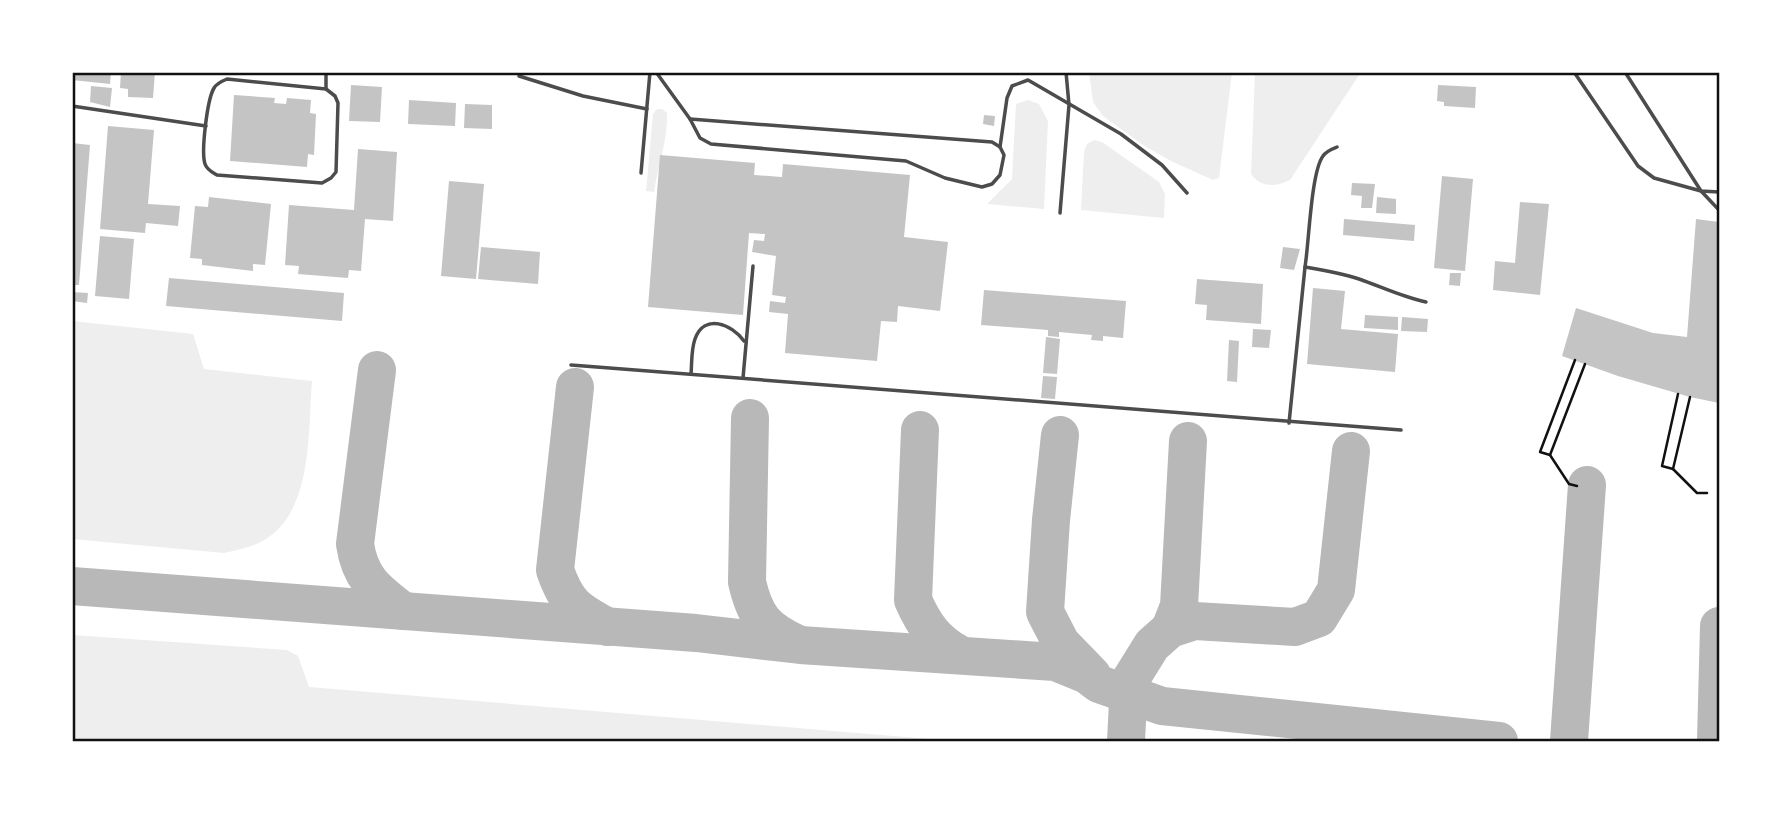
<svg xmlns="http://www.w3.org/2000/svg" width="1791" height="813" viewBox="0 0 1791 813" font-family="'Libre Baskerville',serif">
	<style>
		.green { fill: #eee }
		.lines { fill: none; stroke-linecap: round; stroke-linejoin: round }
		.taxiway { stroke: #b8b8b8; stroke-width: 38 }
		.building { fill: #c4c4c4 }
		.path { stroke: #111; stroke-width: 2.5 }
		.service { stroke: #4c4c4c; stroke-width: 3.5 }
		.neatline { fill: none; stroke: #111; stroke-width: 2.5 }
	</style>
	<rect width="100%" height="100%" fill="#fff"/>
	<!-- green -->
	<g class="green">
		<polygon points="1089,72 1232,72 1219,178 1213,180 1171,161 1143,145 1103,116 1093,102"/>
		<path d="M1255,72H1361L1290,180C1276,187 1261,188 1251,174Z"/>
		<polygon points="1028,100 1039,104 1048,121 1044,209 987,204 1012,179 1016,104"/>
		<path d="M657,109H662L667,113C668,140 658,165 654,192L646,191L653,114Z"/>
		<polygon points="1094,140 1102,142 1159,182 1165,194 1164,218 1081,210 1084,152 1087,144"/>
		<path d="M72,321L193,334L204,369L312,381C308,430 313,510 266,539C253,547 238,550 224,553L72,539Z"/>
		<polygon points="72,635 287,650 298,656 309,687 953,741 72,741"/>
	</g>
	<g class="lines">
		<!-- taxiway -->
		<g class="taxiway">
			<path d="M377,370L355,544C360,579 376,590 403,611"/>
			<path d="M575,387L555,570C567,605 577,610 608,627"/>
			<path d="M750,418L747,582C755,617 765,629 798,644"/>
			<path d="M920,430L913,600C924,625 935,641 959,654"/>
			<polyline points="1060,435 1051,520 1045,612 1061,643 1092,675"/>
			<polyline points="72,586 696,633 800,645 1055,662 1087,675 1099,684 1162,706 1499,741"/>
			<polyline points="1170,629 1179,606 1188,441"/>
			<polyline points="1126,741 1129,682 1152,645 1170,629 1195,621 1295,627 1319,618 1336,590 1351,451"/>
			<polyline points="1569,741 1587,485"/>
			<polyline points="1716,741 1719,626"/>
		</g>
	</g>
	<!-- building -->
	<g class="building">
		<polygon points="72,72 111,72 110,84 72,80"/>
		<polygon points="121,72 155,72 153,98 128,97 128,89 120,88"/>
		<polygon points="351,85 382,87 380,122 349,121"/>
		<polygon points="1438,85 1476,87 1475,108 1444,106 1444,102 1437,101"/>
		<polygon points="91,86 112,88 110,107 90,102"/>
		<polygon points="234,95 275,98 274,103 286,104 287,98 311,100 310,113 316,114 314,155 308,154 307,167 230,161"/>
		<polygon points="409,100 456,103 455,126 408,124"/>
		<polygon points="465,104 492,105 492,129 464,128"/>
		<polygon points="984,115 995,116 994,126 983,124"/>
		<polygon points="108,126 154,130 148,204 180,206 178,226 146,223 145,233 100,229"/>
		<polygon points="72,143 90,145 79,285 72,285"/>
		<polygon points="358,149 397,152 393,221 365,219 361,271 349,270 348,278 298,274 299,266 285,265 289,205 354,210"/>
		<polygon points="660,155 755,163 754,175 782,177 783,164 910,175 904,237 948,242 940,311 898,306 897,322 881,321 877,361 785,353 788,314 769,312 770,301 785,303 786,297 772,295 776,256 752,252 754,240 764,241 765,234 749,233 743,315 648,307"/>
		<polygon points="1442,176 1473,179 1465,271 1434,268"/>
		<polygon points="449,181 484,184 476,279 441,276"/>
		<polygon points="1352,183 1375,184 1372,208 1361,208 1362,196 1351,195"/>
		<polygon points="209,197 271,204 265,265 253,264 253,271 202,265 202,259 190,258 195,206 208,207"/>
		<polygon points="1377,197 1396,199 1396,214 1376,213"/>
		<polygon points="1520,202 1549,204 1540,295 1493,290 1495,261 1515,263"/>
		<polygon points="1344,219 1415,225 1414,241 1343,235"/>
		<polygon points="1696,219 1719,222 1719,403 1690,397 1618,376 1562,356 1576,308 1653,333 1687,337"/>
		<polygon points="100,236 134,239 129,299 95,296"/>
		<polygon points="481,247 540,252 538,284 478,279"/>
		<polygon points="1283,247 1300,249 1294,270 1280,268"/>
		<polygon points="1450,273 1461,273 1460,286 1449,285"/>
		<polygon points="169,278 344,293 342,321 166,306"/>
		<polygon points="1197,279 1263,284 1261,324 1206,320 1207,305 1195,304"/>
		<polygon points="1313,288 1345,291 1341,329 1398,334 1395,372 1307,364"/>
		<polygon points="984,290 1126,301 1123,338 1103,336 1103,341 1091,340 1092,335 1059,332 1059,337 1048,336 1048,330 981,325"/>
		<polygon points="72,292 88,293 87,303 72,301"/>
		<polygon points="1365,315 1398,317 1398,330 1364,328"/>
		<polygon points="1402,317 1428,319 1427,332 1401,331"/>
		<polygon points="1253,329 1271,330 1269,348 1252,347"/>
		<polygon points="1046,337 1060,339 1057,374 1043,373"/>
		<polygon points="1229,340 1239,341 1237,382 1227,381"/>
		<polygon points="1043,376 1057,377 1055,399 1041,398"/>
	</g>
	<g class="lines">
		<!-- path -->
		<g class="path">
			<polyline points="1575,360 1540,452 1550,455 1585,364"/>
			<polyline points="1678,394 1662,466 1673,469 1690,397"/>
			<polyline points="1550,455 1569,484 1577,486"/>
			<polyline points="1673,469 1697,493 1707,493"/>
		</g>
		<!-- service -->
		<g class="service">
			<polyline points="656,72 690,119 700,138 711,144 906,161 945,178 982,187 992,184 1000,175 1004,155 1000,147 1007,98 1012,86 1028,80 1121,134 1162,165 1187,193"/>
			<polyline points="1574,72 1638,166 1654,178 1701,191 1719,210"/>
			<polyline points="1625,72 1701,191 1719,192"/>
			<polyline points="519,76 583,96 647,109"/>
			<path d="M227,79L326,89L335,96L338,103L336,172L331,178L322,183L217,175C212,172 207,170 205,164C201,152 207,100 214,88C217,83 222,81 227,79Z"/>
			<polyline points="326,89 326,72"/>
			<polyline points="72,106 206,126"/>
			<polyline points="690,119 992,142 1000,147"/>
			<polyline points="641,173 650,72"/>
			<polyline points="1060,213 1069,105 1066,72"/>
			<path d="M1305,267C1323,270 1341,273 1359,279C1382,287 1402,297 1426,302"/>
			<polyline points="571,365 1401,430"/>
			<path d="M691,374C692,363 691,350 695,339C704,313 732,324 744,341"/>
			<polyline points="743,378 753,266"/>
			<path d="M1289,423L1305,267C1309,243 1311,172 1323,156C1326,151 1332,149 1337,147"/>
		</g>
	</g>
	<!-- border -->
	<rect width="1791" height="813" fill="none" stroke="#ffffff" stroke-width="147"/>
	<rect x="74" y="74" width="1644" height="666" class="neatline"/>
</svg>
